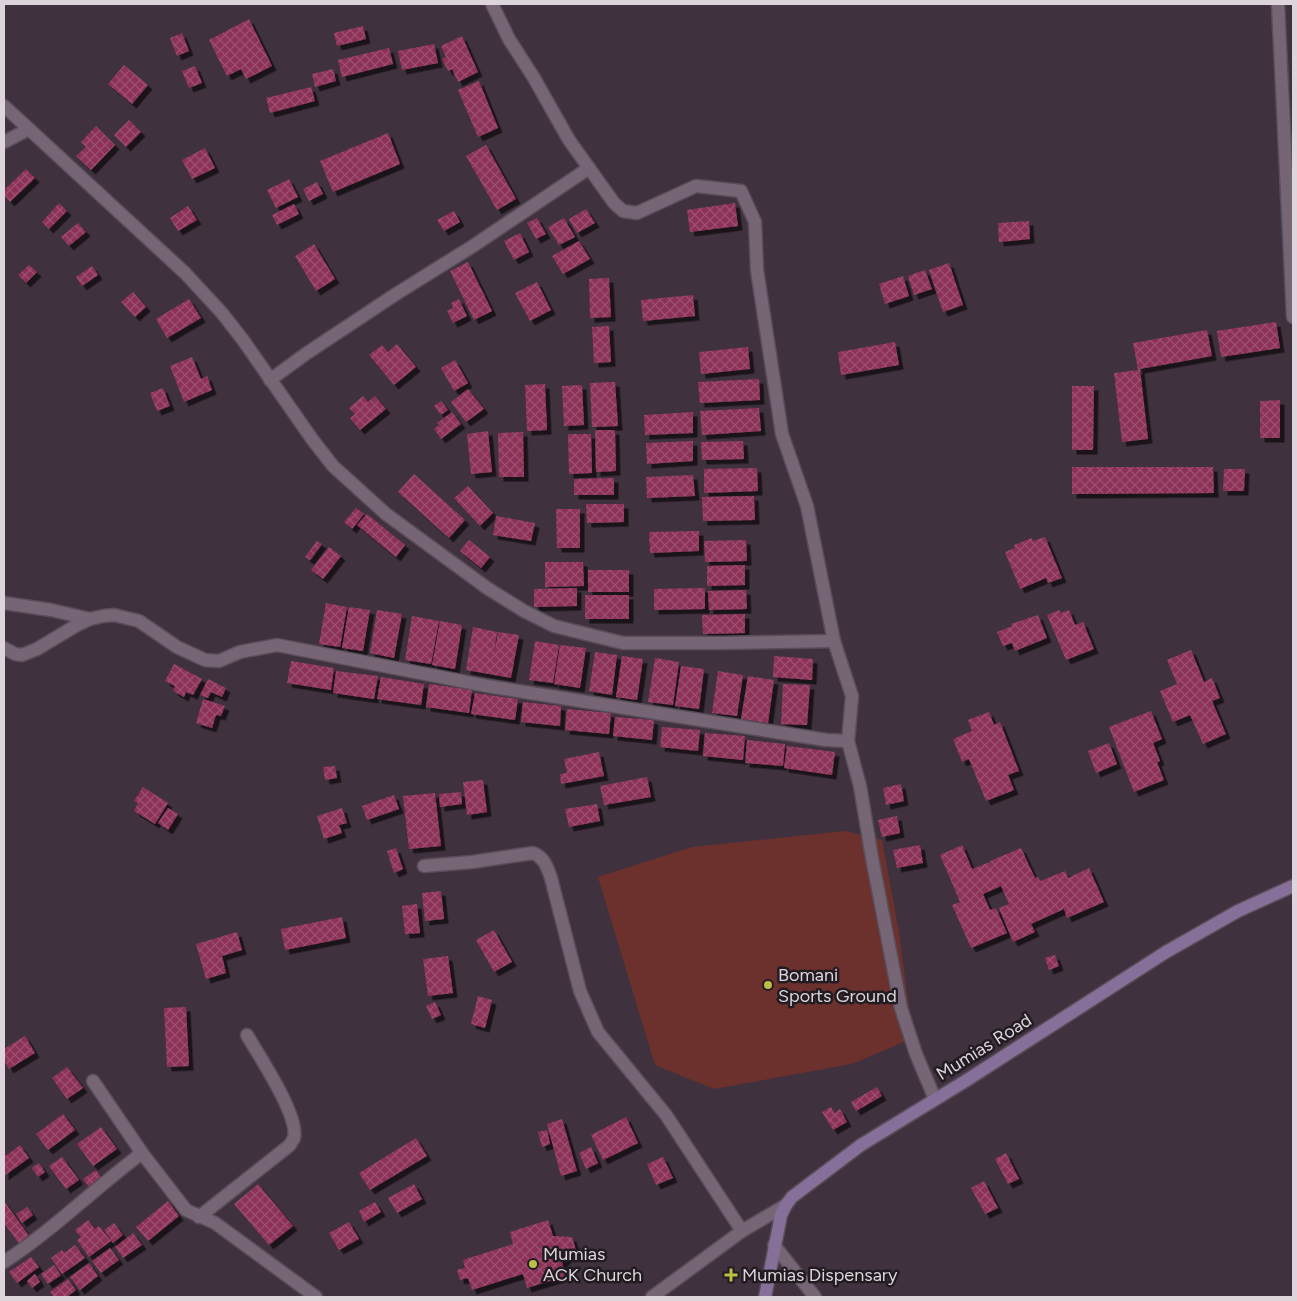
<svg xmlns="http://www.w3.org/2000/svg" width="1297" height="1301" viewBox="0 0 1297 1301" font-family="Figtree,sans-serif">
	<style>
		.park { fill: #6c312d }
		.building { fill: url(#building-cross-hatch); filter: url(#shadow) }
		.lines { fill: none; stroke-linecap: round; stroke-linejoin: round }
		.street-casing { stroke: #594d59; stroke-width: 15 }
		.secondary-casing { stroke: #594d59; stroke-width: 15 }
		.street { stroke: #756575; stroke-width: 12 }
		.secondary { stroke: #867099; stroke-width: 12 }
		.poi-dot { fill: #bbc044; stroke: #221c22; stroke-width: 2 }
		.labels { text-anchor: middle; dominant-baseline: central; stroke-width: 5; stroke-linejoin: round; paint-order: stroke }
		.poi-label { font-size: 18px; fill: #ddd4dc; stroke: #221c22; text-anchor: start }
		.street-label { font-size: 18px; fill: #ddd4dc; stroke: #221c22 }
	</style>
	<defs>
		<pattern id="building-cross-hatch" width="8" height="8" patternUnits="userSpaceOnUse" patternTransform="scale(1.25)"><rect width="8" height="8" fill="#8c3259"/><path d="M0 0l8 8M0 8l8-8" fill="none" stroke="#9c4f70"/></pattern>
		<filter id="shadow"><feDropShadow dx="4.5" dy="4.5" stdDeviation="0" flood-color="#0009"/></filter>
	</defs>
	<rect width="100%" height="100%" fill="#40313f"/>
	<!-- park -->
	<polygon class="park" points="845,831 882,840 899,932 913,1038 852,1064 714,1089 655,1065 598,877 692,847"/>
	<!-- building -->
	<g class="building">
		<polygon points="249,19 272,66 246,79 241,69 227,76 209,40"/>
		<polygon points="363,26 366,39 337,46 334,33"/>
		<polygon points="182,33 189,51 177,56 170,38"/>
		<polygon points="462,36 478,72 458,82 452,69 448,71 442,59 446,57 441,46"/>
		<polygon points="434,44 438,63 402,70 398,51"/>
		<polygon points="389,48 393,64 342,77 338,60"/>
		<polygon points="124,65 148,85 132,104 108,84"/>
		<polygon points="195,66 202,83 189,88 182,71"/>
		<polygon points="333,69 336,81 315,87 312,74"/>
		<polygon points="479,81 498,128 478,137 458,90"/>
		<polygon points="311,87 315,101 270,113 266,98"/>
		<polygon points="129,120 141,132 126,147 114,135"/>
		<polygon points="96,126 115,145 91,170 76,156 86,147 81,142"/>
		<polygon points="388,133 400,164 333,192 320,161"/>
		<polygon points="486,145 516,199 497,210 466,156"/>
		<polygon points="205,148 215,168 192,179 182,160"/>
		<polygon points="26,169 35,178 10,202 4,195 4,190"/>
		<polygon points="289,179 298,197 276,208 267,190"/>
		<polygon points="317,182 323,194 309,201 303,189"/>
		<polygon points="59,203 67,211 49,229 42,222"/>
		<polygon points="735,203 738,226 690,232 687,210"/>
		<polygon points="294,204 299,214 277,225 272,215"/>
		<polygon points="188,206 197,220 178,231 170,218"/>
		<polygon points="586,209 595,223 577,233 569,219"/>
		<polygon points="454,211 460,222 444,231 437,220"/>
		<polygon points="537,218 546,234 536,239 527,223"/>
		<polygon points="564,218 575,237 559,245 548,227"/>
		<polygon points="1029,221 1030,239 999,242 998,223"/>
		<polygon points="78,223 86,232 69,246 61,237"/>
		<polygon points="520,233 529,252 514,260 504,241"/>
		<polygon points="579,241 590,259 563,274 552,256"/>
		<polygon points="314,244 335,279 316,291 295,256"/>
		<polygon points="468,262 492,311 474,320 450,271"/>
		<polygon points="949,263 963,305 943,312 929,270"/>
		<polygon points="29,265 37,272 26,283 18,275"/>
		<polygon points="92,266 98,275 82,286 76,277"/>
		<polygon points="925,270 932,289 914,295 908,276"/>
		<polygon points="903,276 909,296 885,304 879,284"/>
		<polygon points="609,278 611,317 590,318 589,279"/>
		<polygon points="537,282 551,310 530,321 515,293"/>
		<polygon points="133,292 146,307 135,317 121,302"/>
		<polygon points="693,295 695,316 643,321 641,300"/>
		<polygon points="189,299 201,318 167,338 156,319"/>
		<polygon points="459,299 467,316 453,323 447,311 453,308 451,303"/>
		<polygon points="1276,322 1280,348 1221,357 1217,331"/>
		<polygon points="609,326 611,362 594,363 592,327"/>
		<polygon points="1207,330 1212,356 1140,369 1148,439 1122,442 1114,373 1138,370 1133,343"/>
		<polygon points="895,342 899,365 841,375 838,352"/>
		<polygon points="397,344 416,367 394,385 369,355 382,345 388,352"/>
		<polygon points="748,347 750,369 701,374 699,352"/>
		<polygon points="192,357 201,379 207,376 212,390 184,402 170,366"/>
		<polygon points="455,360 468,383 454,391 441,368"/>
		<polygon points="759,379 760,400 700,403 698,382"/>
		<polygon points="615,382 618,426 592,427 590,383"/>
		<polygon points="545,384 547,430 527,431 525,385"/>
		<polygon points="582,385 584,425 564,426 562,386"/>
		<polygon points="1072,386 1094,386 1093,450 1072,450"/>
		<polygon points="163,388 170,406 157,411 150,393"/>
		<polygon points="468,389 484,409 466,422 451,402"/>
		<polygon points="363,396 368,402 375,396 386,409 360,430 350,418 355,414 349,408"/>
		<polygon points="1280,400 1280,438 1260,438 1260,401"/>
		<polygon points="441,401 448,410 441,415 434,406"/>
		<polygon points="759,408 761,431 702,435 700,411"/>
		<polygon points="452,412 461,424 441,439 434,429 439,425 437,423"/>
		<polygon points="693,412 693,433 645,435 644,415"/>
		<polygon points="595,430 615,430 616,471 596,472"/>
		<polygon points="488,431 492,472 471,474 467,434"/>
		<polygon points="523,432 524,477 499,477 498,433"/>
		<polygon points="568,434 591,434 592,473 569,474"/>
		<polygon points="693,441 693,461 647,464 646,443"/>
		<polygon points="743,441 744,459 702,460 701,442"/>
		<polygon points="1072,467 1213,467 1214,493 1072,494"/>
		<polygon points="757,468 758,491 704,493 704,469"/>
		<polygon points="1224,469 1245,469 1244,491 1223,491"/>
		<polygon points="414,474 465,520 449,538 398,492"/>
		<polygon points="693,475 695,496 647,498 646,477"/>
		<polygon points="614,478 614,495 574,495 574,479"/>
		<polygon points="468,486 493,513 480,526 454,498"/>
		<polygon points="754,496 755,520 703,521 702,497"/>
		<polygon points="586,504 624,504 624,522 587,523"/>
		<polygon points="356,508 364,514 352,529 344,522"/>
		<polygon points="556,509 580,509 580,548 557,548"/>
		<polygon points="367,514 405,545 396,557 357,525"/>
		<polygon points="496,516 535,523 531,541 493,535"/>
		<polygon points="699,531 699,551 650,553 649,532"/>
		<polygon points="1045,537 1062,578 1048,583 1046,578 1020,589 1005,552 1015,548 1014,545 1032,538 1033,541"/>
		<polygon points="469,540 490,557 481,568 460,551"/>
		<polygon points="746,540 747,561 705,562 704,541"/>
		<polygon points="317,541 322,544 310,560 305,557"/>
		<polygon points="329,547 341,556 323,579 311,570"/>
		<polygon points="545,562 583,562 584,586 545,587"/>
		<polygon points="745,565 745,585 707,586 707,566"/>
		<rect x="588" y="570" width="41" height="22"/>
		<polygon points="577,588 577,606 534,607 534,589"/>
		<polygon points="705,588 705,609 654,610 654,589"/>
		<polygon points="746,590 747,609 709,610 708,591"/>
		<rect x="585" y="595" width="44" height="24"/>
		<polygon points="326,603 347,607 340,647 319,644"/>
		<polygon points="349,607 370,610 363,651 342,648"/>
		<polygon points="377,610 402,614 394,658 370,653"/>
		<polygon points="1059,610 1061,613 1069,610 1075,625 1083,622 1094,649 1066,660 1047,615"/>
		<polygon points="745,614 745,633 703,634 702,615"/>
		<polygon points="1038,615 1047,638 1015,651 1012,643 1003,646 997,632 1012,626 1011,624"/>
		<polygon points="412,616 439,621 431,664 405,660"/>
		<polygon points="440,621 462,625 455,669 432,665"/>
		<polygon points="473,627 497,632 494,655 498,632 519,635 511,678 466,670"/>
		<polygon points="535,641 559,645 553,683 529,680"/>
		<polygon points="560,645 586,648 580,688 554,684"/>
		<polygon points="1191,650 1204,682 1212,678 1220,698 1212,701 1226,734 1203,744 1190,715 1173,722 1160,691 1177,684 1167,660"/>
		<polygon points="595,652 617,655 612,695 589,691"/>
		<polygon points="622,656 643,659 637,700 616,697"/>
		<polygon points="774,656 813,659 812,680 773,677"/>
		<polygon points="655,658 679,662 673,705 648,702"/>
		<polygon points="291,661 334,668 331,690 287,683"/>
		<polygon points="174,664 202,679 193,695 186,692 184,697 173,691 175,686 165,681"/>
		<polygon points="681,666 704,669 699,709 675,706"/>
		<polygon points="336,671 378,676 374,699 333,693"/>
		<polygon points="718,671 743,675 737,716 712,713"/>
		<polygon points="748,676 774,680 768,723 741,719"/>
		<polygon points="381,677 424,684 421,705 377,699"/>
		<polygon points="208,679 226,688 222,697 211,692 208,698 200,695"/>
		<polygon points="429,684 472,690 469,713 426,707"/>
		<polygon points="783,684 810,685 807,725 781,724"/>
		<polygon points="475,693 518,699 515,720 471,714"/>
		<polygon points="203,699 225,706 221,716 216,715 212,728 196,723"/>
		<polygon points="523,702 561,706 560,726 521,722"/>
		<polygon points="567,709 611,713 609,734 565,730"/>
		<polygon points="1151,711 1162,739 1153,743 1160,761 1157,762 1164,780 1134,792 1109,727"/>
		<polygon points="989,712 994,725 1000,722 1019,771 1008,775 1014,790 986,801 969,759 962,762 953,739 972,731 968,720"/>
		<polygon points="615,717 654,720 652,740 613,736"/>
		<polygon points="662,727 700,730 698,751 660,747"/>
		<polygon points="705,733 745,736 743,760 703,756"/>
		<polygon points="747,740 785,744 783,766 745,763"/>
		<polygon points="1109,743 1117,764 1096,773 1088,751"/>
		<polygon points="787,746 835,752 832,775 784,768"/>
		<polygon points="599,752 604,776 561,784 560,774 567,773 564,759"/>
		<polygon points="335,766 337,778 325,780 323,767"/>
		<polygon points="647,777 651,797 604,805 600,786"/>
		<polygon points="483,780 487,812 467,815 463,782"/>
		<polygon points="901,784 904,801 886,805 883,788"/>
		<polygon points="143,787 168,803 155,824 134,811 138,803 134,801"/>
		<polygon points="461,792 462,804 440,807 439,794"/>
		<polygon points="435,793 441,846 409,849 403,796"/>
		<polygon points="394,795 399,809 367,820 362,806"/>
		<polygon points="597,804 600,821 569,827 565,809"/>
		<polygon points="168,808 178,814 168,830 158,823"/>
		<polygon points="342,808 347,823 339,825 342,833 324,839 317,816"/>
		<polygon points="897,816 900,833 882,837 878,820"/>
		<polygon points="920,845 923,863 897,868 893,850"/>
		<polygon points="962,845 972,869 990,862 994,869 990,861 1021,848 1035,878 1038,877 1040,881 1065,871 1068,878 1089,868 1104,902 1067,918 1064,909 1031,924 1035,932 1013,942 999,908 1009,904 1001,886 983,894 990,910 996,908 1007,933 971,948 952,905 960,902 940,855"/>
		<polygon points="396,848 403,869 394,873 387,851"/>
		<polygon points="441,891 444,919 425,921 422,893"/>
		<polygon points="417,904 420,933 405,934 402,906"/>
		<polygon points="342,917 346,938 285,950 281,929"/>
		<polygon points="494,930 512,962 494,972 476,940"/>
		<polygon points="237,932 242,950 222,956 226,973 206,979 196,944"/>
		<polygon points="1055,955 1059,966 1049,970 1045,958"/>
		<polygon points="448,956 453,993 428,996 423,959"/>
		<polygon points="478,996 492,1000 485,1028 471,1024"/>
		<polygon points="435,1002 441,1015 432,1019 426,1006"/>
		<polygon points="186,1007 189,1066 167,1067 164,1008"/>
		<polygon points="25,1036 35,1053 9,1069 4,1060 4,1049"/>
		<polygon points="67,1067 83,1088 67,1099 52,1078"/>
		<polygon points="877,1087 882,1096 856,1111 851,1102"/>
		<polygon points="831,1107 835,1113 840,1109 847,1122 833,1130 822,1112"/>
		<polygon points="63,1114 75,1130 48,1150 36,1134"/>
		<polygon points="626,1117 638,1143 603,1160 591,1135"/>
		<polygon points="562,1119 577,1171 561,1176 547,1124"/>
		<polygon points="101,1127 117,1149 93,1166 77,1144"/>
		<polygon points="547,1130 550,1144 542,1147 538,1132"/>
		<polygon points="416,1138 427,1156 370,1190 359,1173"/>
		<polygon points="20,1145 29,1158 4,1176 4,1157"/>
		<polygon points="591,1147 598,1163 586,1169 579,1153"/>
		<polygon points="1006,1153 1019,1179 1008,1184 995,1159"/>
		<polygon points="62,1157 79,1180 66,1189 49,1166"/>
		<polygon points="663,1157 673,1178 656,1185 647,1164"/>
		<polygon points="39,1163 45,1172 38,1177 32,1168"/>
		<polygon points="96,1170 102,1178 89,1187 83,1179"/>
		<polygon points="984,1181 998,1208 985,1214 971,1188"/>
		<polygon points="258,1184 293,1226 269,1245 234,1204"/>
		<polygon points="414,1184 422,1199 397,1213 388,1198"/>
		<polygon points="4,1201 30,1237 20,1245 4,1223"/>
		<polygon points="168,1201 179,1216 148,1241 136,1227"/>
		<polygon points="375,1202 381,1212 364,1222 359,1211"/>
		<polygon points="27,1207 33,1215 22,1223 16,1214"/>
		<polygon points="88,1220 95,1229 99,1226 111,1241 89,1257 77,1240 81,1237 75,1230"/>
		<polygon points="548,1220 553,1236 572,1237 576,1250 562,1263 566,1276 527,1288 523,1274 472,1290 468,1278 460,1280 457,1270 465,1268 463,1260 513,1244 510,1232"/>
		<polygon points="349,1222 359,1239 339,1250 329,1233"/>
		<polygon points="114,1223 123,1235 113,1243 104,1230"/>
		<polygon points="133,1233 142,1245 123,1258 115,1247"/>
		<polygon points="75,1245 85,1258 62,1274 51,1258 62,1250 64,1253"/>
		<polygon points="110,1248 119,1260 101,1273 92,1261"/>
		<polygon points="31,1257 39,1267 17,1283 9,1272"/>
		<polygon points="89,1263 98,1276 80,1290 70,1277"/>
		<polygon points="54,1265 61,1275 48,1284 41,1274"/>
		<polygon points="35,1274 40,1282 32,1288 27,1281"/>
		<polygon points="68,1279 76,1290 67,1297 54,1297 50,1292"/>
	</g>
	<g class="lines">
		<defs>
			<g id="street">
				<polyline points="492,4 509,39 534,78 569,140 614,203 623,211 637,213 696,186 741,191 755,222 757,270 782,434 807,506 834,641 852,696 848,741 860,786 872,858 901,1008 916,1054 935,1099"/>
				<polyline points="1278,4 1293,317"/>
				<polyline points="4,106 185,273 222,313 243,340 312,439 333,466 386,514 487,588 524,611 554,626 623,643 722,643 834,641"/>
				<polyline points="4,142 29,129"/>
				<polyline points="270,380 307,353 396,294 473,246 589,168"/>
				<polyline points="4,603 51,610 90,619"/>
				<polyline points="4,648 15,654 22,655 37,649 77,625 90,619 103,616 114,615 139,621 177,647 205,660 219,661 240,652 277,645 487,686 826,740 848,741"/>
				<path d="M424,866L472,862L533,853C544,857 547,867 551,878L580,991L598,1032L666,1115L742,1231"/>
				<polyline points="93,1081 142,1153 186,1210 215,1223 316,1297"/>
				<path d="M199,1217L290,1145C291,1142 293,1140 294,1138C299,1115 259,1056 247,1035"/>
				<polyline points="774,1245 815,1297"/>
				<path d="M4,1262C53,1230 95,1188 142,1153"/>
				<polyline points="652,1297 742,1231 786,1205"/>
			</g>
			<polyline id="secondary" points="765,1297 781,1215 786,1205 792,1197 861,1145 967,1080 1166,952 1238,911 1293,886"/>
		</defs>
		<!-- street casing -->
		<use href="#street" class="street-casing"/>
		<!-- secondary casing -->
		<use href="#secondary" class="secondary-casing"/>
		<!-- street -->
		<use href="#street" class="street"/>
		<!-- secondary -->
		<use href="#secondary" class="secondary"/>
	</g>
	<!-- markers -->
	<g class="poi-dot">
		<circle cx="768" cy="985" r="5"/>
		<circle cx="533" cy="1264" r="5"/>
		<path d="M728.5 1267.5h5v5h5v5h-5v5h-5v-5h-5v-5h5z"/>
	</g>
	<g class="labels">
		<!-- poi labels -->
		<g class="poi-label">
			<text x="778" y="975">Bomani<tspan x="778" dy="21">Sports Ground</tspan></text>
			<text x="543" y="1254">Mumias<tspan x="543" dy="21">ACK Church</tspan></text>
			<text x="742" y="1275">Mumias Dispensary</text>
		</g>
		<!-- street labels -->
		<g class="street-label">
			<text transform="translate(984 1047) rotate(-32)">Mumias Road</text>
		</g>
	</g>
	<!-- border -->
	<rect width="1297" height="1301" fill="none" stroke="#ddd4dc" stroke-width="10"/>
</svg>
